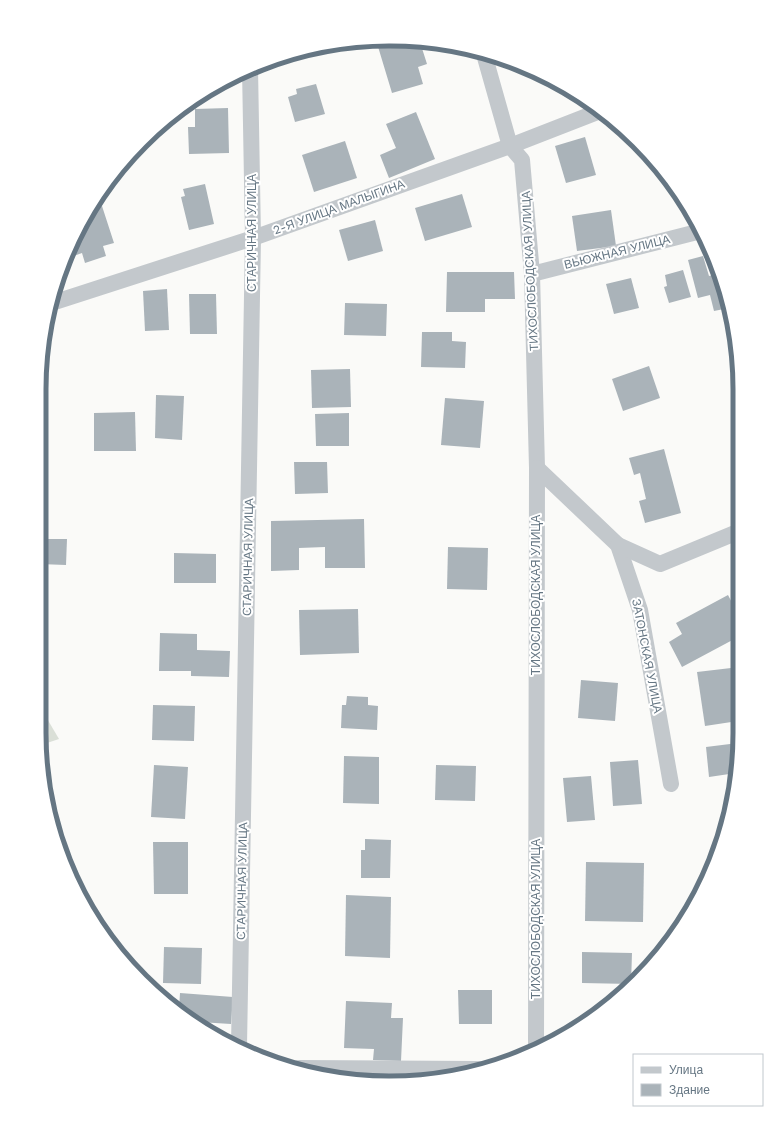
<svg xmlns="http://www.w3.org/2000/svg" width="779" height="1122" viewBox="0 0 779 1122" font-family="'Work Sans',sans-serif">
	<style>
		.green { fill: #dadfd7 }
		.building { fill: #aab3b9 }
		.lines { fill: none; stroke-linecap: round; stroke-linejoin: round }
		.minor { stroke: #c3c8cc; stroke-width: 16 }
		.labels { text-anchor: middle; dominant-baseline: central; stroke-width: 4; stroke-linejoin: round; paint-order: stroke }
		.street-label { font-size: 12px; fill: #657683; stroke: #fff }
		.rim { fill: none; stroke: #657683; stroke-width: 5 }
	</style>
	<rect width="100%" height="100%" fill="#fafaf8"/>
	<!-- green -->
	<polygon class="green" points="39,705 59,739 41,745 39,732"/>
	<!-- building -->
	<g class="building">
		<polygon points="390,39 409,41 410,44 420,42 427,64 418,67 423,84 392,93 376,40"/>
		<polygon points="328,45 291,58 290,55 321,46"/>
		<polygon points="316,84 325,114 295,122 288,97 297,94 296,89"/>
		<polygon points="187,104 189,111 173,116"/>
		<polygon points="228,108 229,153 189,154 188,127 195,127 195,109"/>
		<polygon points="416,112 435,159 389,178 380,155 396,148 386,124"/>
		<polygon points="585,137 596,175 566,183 555,146"/>
		<polygon points="345,141 357,178 314,192 302,155"/>
		<polygon points="205,184 214,224 189,230 181,197 185,196 183,189"/>
		<polygon points="462,194 472,227 425,241 415,208"/>
		<polygon points="102,206 114,243 103,246 106,256 85,263 82,253 68,258 75,234 93,209"/>
		<polygon points="611,210 616,246 577,251 572,216"/>
		<polygon points="375,220 383,251 348,261 339,230"/>
		<polygon points="703,256 709,276 717,274 729,308 714,311 710,295 698,298 688,260"/>
		<polygon points="683,270 691,297 669,303 664,287 667,286 665,275"/>
		<polygon points="447,272 514,272 515,299 485,299 485,312 446,312"/>
		<polygon points="631,278 639,308 614,314 606,284"/>
		<polygon points="167,289 169,330 145,331 143,291"/>
		<polygon points="189,294 216,294 217,334 190,334"/>
		<polygon points="345,303 387,304 386,336 344,335"/>
		<polygon points="422,332 452,332 452,341 466,342 465,368 421,367"/>
		<polygon points="649,366 660,398 623,411 612,379"/>
		<polygon points="350,369 351,407 312,408 311,370"/>
		<polygon points="156,395 184,396 182,440 155,438"/>
		<polygon points="445,398 484,401 480,448 441,445"/>
		<polygon points="135,412 136,451 94,451 94,413"/>
		<polygon points="349,413 349,446 316,446 315,414"/>
		<polygon points="740,413 740,434 733,415"/>
		<polygon points="664,449 681,513 645,523 639,501 646,499 640,473 634,475 629,458"/>
		<polygon points="294,462 327,462 328,493 295,494"/>
		<polygon points="364,519 365,568 325,568 325,547 299,548 299,570 271,571 271,521"/>
		<polygon points="39,539 67,539 66,565 39,564"/>
		<polygon points="448,547 488,548 487,590 447,589"/>
		<polygon points="174,553 216,554 216,583 174,583"/>
		<polygon points="728,595 740,618 740,636 682,667 669,642 682,634 676,623"/>
		<polygon points="358,609 359,653 300,655 299,610"/>
		<polygon points="160,633 197,634 197,650 230,651 229,677 191,676 191,671 159,671"/>
		<polygon points="731,668 738,721 705,726 697,672"/>
		<polygon points="581,680 618,683 615,721 578,718"/>
		<polygon points="347,696 368,697 368,705 378,706 377,730 341,728 342,705 346,705"/>
		<polygon points="153,705 195,706 194,741 152,740"/>
		<polygon points="738,743 736,773 709,777 706,747"/>
		<polygon points="344,756 379,757 379,804 343,803"/>
		<polygon points="638,760 642,804 613,806 610,762"/>
		<polygon points="154,765 188,767 185,819 151,817"/>
		<polygon points="436,765 476,766 475,801 435,800"/>
		<polygon points="591,776 595,820 567,822 563,778"/>
		<polygon points="365,839 391,840 390,878 361,878 361,850 365,850"/>
		<polygon points="153,842 188,842 188,894 154,894"/>
		<polygon points="586,862 644,863 643,922 585,921"/>
		<polygon points="346,895 391,897 390,958 345,956"/>
		<polygon points="164,947 202,948 201,984 163,983"/>
		<polygon points="582,952 632,953 631,984 582,983"/>
		<polygon points="458,990 492,990 492,1024 459,1024"/>
		<polygon points="180,993 233,997 231,1024 199,1022 179,1009"/>
		<polygon points="346,1001 392,1003 391,1018 403,1018 401,1061 373,1060 374,1049 344,1048"/>
	</g>
	<g class="lines">
		<!-- minor -->
		<g class="minor">
			<polyline points="484,54 510,146 522,160 532,274 537,468 536,1050"/>
			<polyline points="532,274 701,231"/>
			<polyline points="52,303 253,238 510,146 600,111"/>
			<polyline points="537,468 618,545 640,610 671,784"/>
			<polyline points="618,545 660,564 740,531"/>
			<polyline points="239,1046 253,238 250,68"/>
			<polyline points="299,1068 478,1069"/>
		</g>
	</g>
	<g class="labels">
		<!-- street labels -->
		<g class="street-label">
			<text transform="translate(339 207) rotate(-20)">2-Я УЛИЦА МАЛЫГИНА</text>
			<text transform="translate(252 233) rotate(-90)">СТАРИЧНАЯ УЛИЦА</text>
			<text transform="translate(617 252) rotate(-14)">ВЬЮЖНАЯ УЛИЦА</text>
			<text transform="translate(530 271) rotate(-93)">ТИХОСЛОБОДСКАЯ УЛИЦА</text>
			<text transform="translate(248 557) rotate(-89)">СТАРИЧНАЯ УЛИЦА</text>
			<text transform="translate(536 595) rotate(-90)">ТИХОСЛОБОДСКАЯ УЛИЦА</text>
			<text transform="translate(647 656) rotate(79)">ЗАТОНСКАЯ УЛИЦА</text>
			<text transform="translate(242 881) rotate(-89)">СТАРИЧНАЯ УЛИЦА</text>
			<text transform="translate(536 919) rotate(-90)">ТИХОСЛОБОДСКАЯ УЛИЦА</text>
		</g>
	</g>
	<!-- crop -->
	<path d="M0 0H779V1122H0ZM389 46H390A343 343 0 0 1 733 389V733A343 343 0 0 1 390 1076H389A343 343 0 0 1 46 733V389A343 343 0 0 1 389 46Z" fill="#fff" fill-rule="evenodd"/>
	<path class="rim" d="M389 46H390A343 343 0 0 1 733 389V733A343 343 0 0 1 390 1076H389A343 343 0 0 1 46 733V389A343 343 0 0 1 389 46Z"/>
	<!-- legend -->
	<rect x="633" y="1054" width="130" height="52" fill="#ffffff" stroke="#c1c8cd"/>
	<rect x="641" y="1067" width="20" height="6" fill="#c3c8cc" stroke="#c1c8cd"/>
	<text x="669" y="1074" font-size="12" fill="#657683">Улица</text>
	<rect x="641" y="1084" width="20" height="12" fill="#aab3b9" stroke="#c1c8cd"/>
	<text x="669" y="1094" font-size="12" fill="#657683">Здание</text>
</svg>
